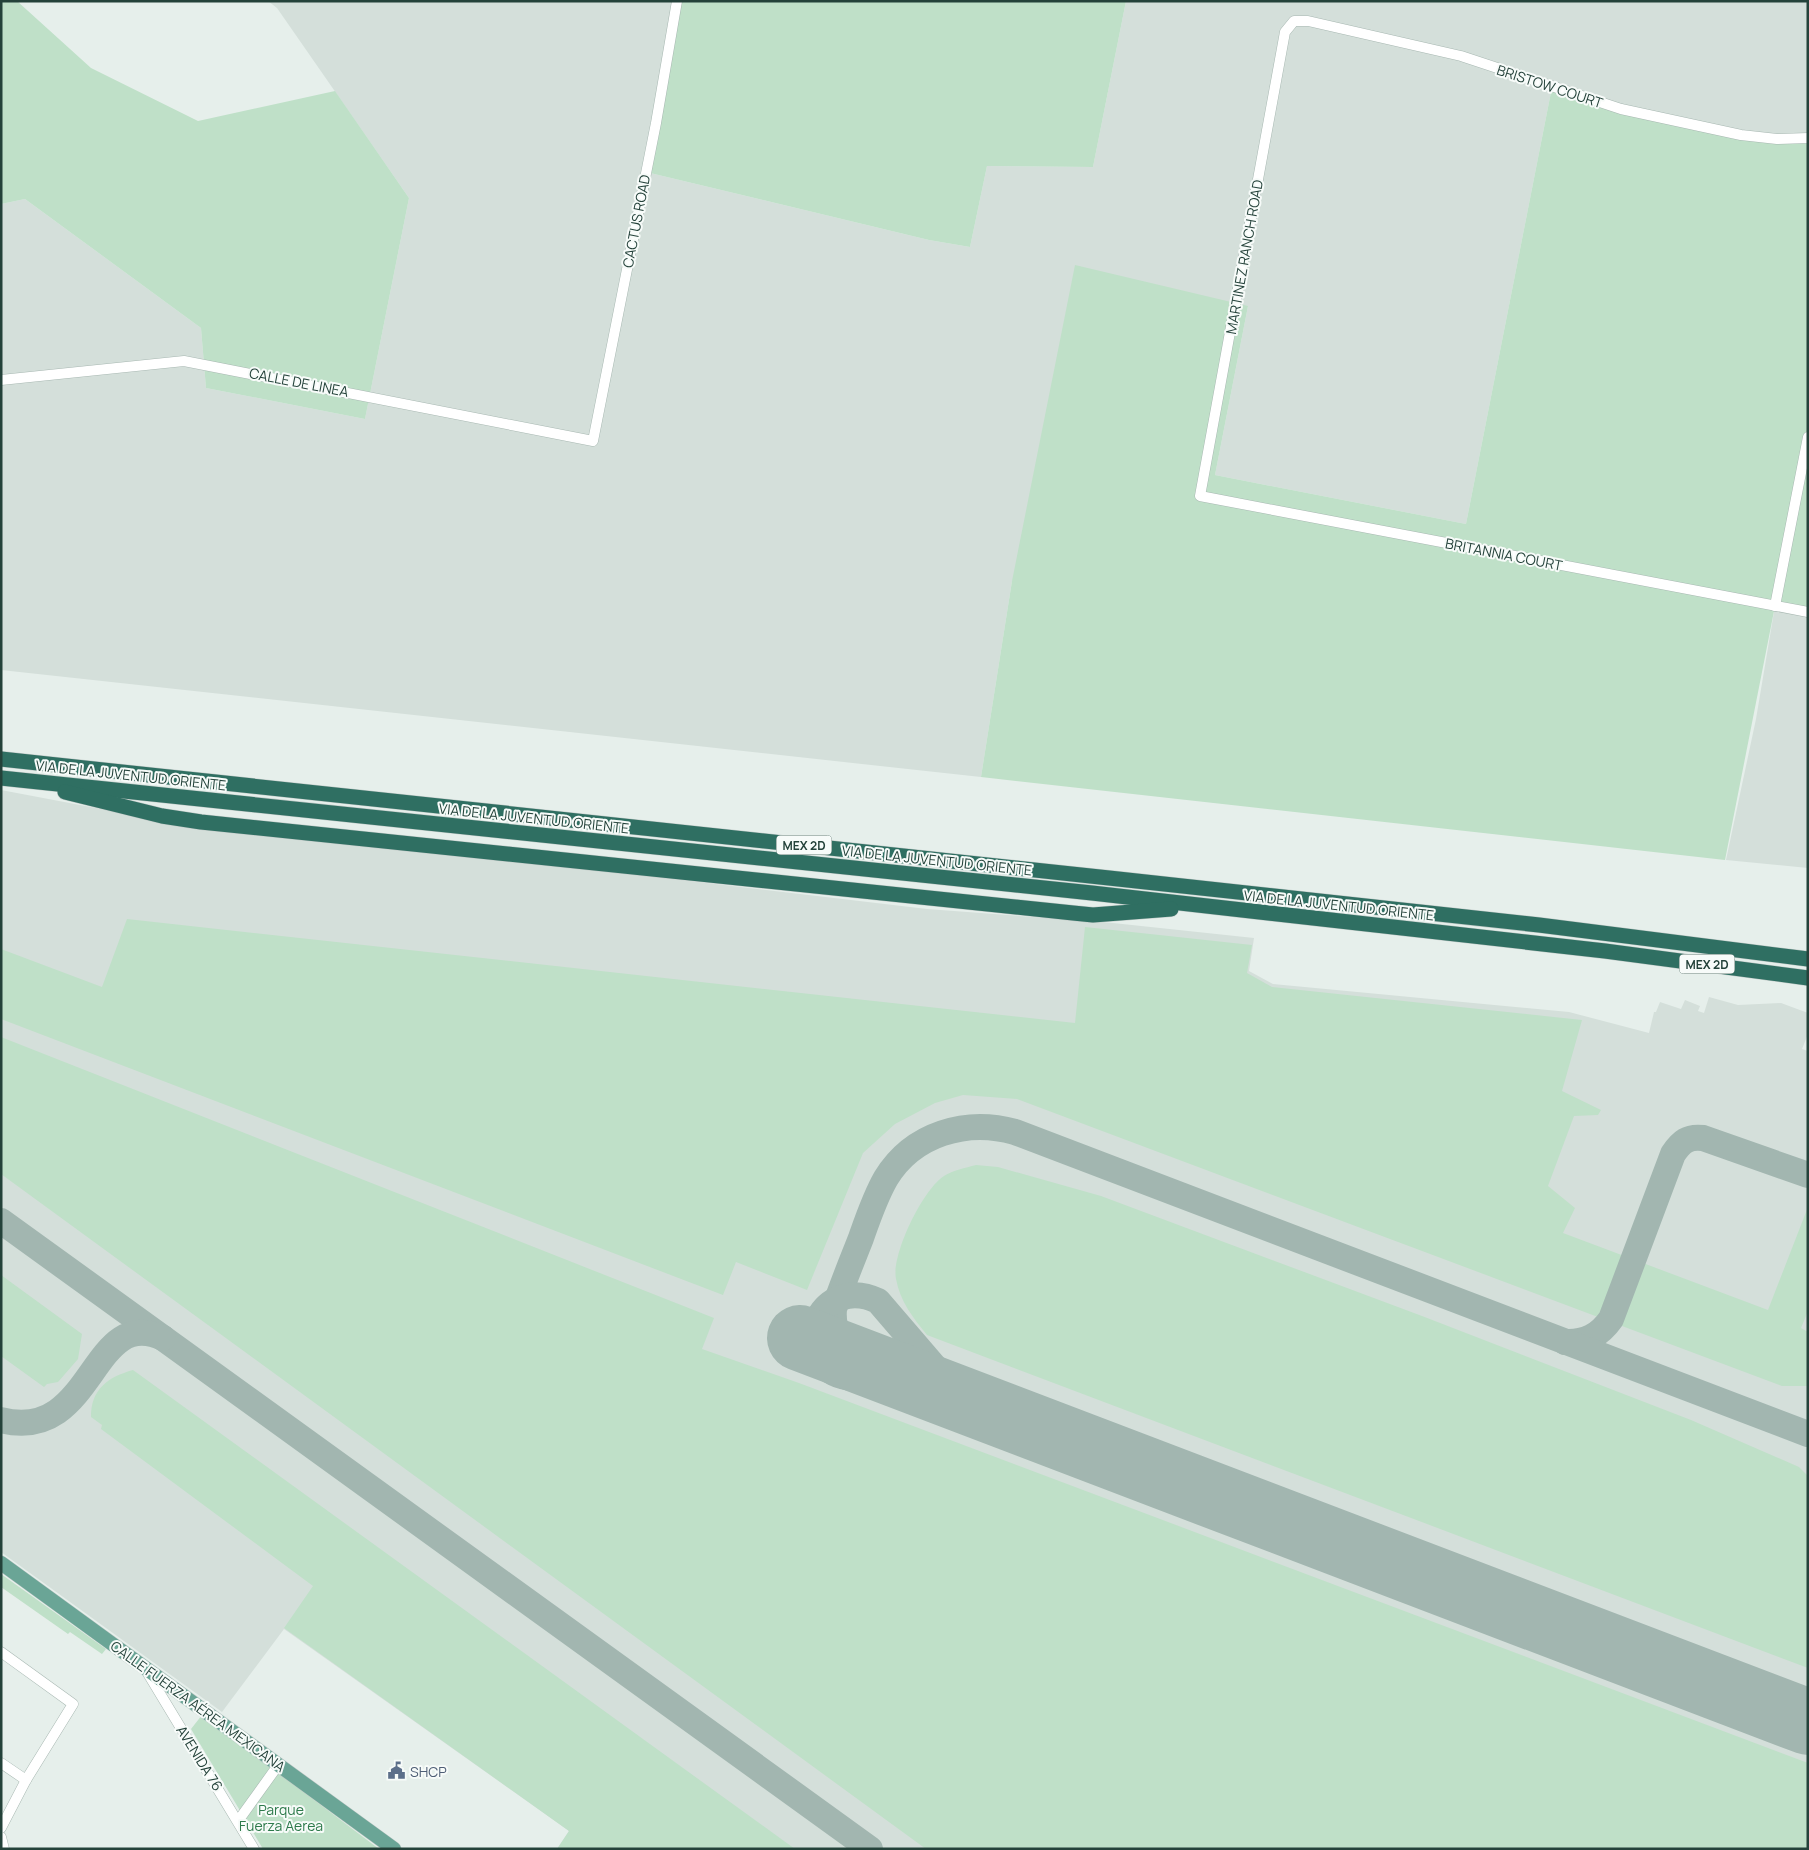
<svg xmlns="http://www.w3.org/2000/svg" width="1809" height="1850" viewBox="0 0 1809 1850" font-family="Manrope,sans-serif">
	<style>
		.built { fill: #d4dfda }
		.green { fill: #bfe0c8 }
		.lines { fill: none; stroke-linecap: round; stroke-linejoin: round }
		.taxiway { stroke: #a2b6b0; stroke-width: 26 }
		.runway { stroke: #a2b6b0; stroke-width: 66 }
		.minor-casing { stroke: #a8b8b2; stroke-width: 11 }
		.major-casing { stroke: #c2cac8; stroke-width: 15 }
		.highway-casing { stroke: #c2cac8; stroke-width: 16 }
		.minor { stroke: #fff; stroke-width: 10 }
		.major { stroke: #6aa596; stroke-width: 14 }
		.highway { stroke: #2f6f62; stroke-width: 15 }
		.labels { text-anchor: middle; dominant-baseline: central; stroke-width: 4; stroke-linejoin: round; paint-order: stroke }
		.shield { fill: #f7fbf9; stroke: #637a73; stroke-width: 1 }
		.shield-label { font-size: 12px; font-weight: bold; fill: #24423a }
		.street-label { font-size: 14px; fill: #24423a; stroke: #f7fbf9 }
		.service-label { font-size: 14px; fill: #4e5e75; stroke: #f7fbf9; text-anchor: start }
		.park-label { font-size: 14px; fill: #2d7a4b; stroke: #f7fbf9 }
	</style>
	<rect width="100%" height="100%" fill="#e6efeb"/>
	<!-- built -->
	<g class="built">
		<polygon points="268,1 677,1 646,172 929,240 970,247 987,166 1093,167 1126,1 1808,1 1808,138 1777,139 1621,109 1552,87 1466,524 1215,475 1248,306 1012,581 981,777 1,670 1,204 25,199 201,328 206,388 365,419 409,198 277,8"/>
		<polygon points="1775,606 1808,612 1808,868 1726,860 1756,719"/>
		<polygon points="1,790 138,816 927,909 1113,923 1254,938 1249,971 1273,984 1569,1012 1649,1033 1654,1012 1656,1012 1660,1002 1681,1009 1685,1000 1700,1006 1698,1011 1704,1013 1709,997 1738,1005 1781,1003 1808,1013 1808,1034 1802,1049 1808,1051 1808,1849 557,1849 569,1831 284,1629 222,1712 1,1552"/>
	</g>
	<!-- green -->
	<g class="green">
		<polygon points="1,1 17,1 91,68 198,121 335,91 409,198 365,419 206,388 201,328 25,199 1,204"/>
		<polygon points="676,1 1126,1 1093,167 987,166 970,247 929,240 646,172"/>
		<polygon points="1552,87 1621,109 1808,144 1808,612 1775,606 1725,860 981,777 1012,581 1075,265 1248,306 1215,475 1466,524"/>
		<polygon points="127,919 1075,1023 1085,927 1252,945 1247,973 1272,987 1582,1020 1562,1091 1601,1110 1598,1115 1574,1116 1548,1186 1575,1208 1563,1233 1768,1310 1808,1207 1808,1311 1801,1328 1808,1332 1808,1386 1782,1386 1017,1099 963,1095 935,1103 895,1124 863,1153 807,1290 736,1262 723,1295 1,1019 1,949 102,987"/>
		<polygon points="1,1037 714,1318 702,1349 799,1383 1808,1763 1808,1849 926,1849 1,1174"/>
		<path d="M976,1165L998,1167L1101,1196L1422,1316L1691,1420L1799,1467L1808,1476V1668L927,1335C913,1318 900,1301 896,1279C891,1255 923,1189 944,1176C953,1170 965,1168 976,1165Z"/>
		<polygon points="1,1275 82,1334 78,1359 58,1382 47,1384 44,1387 1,1356"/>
		<path d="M133,1370L795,1849H557L569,1831L284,1628L313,1586L101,1429L102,1425L91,1417C91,1389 108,1377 133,1370Z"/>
		<polygon points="1,1574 106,1649 102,1654 70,1632 68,1634 1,1587"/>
		<polygon points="202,1715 379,1849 263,1849 191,1729"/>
	</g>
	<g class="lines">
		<!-- taxiway -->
		<g class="taxiway">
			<polyline points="1,1221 870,1849"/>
			<path d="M1565,1342C1585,1343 1599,1336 1611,1319L1673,1154C1681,1142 1688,1136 1703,1138L1808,1175"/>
			<path d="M859,1360C842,1346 832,1332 834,1309C842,1285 852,1261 861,1238C868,1218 875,1197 886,1178C913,1134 966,1118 1015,1132L1808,1434"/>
			<path d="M905,1378C898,1376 890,1372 883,1373C864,1375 852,1382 834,1373C789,1350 822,1274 878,1301L957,1393L978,1405"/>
			<path d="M1,1420C95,1444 90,1304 163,1338"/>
			<polyline points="1765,1705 1808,1718"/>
		</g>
		<!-- runway -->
		<polyline class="runway" points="800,1338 1808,1722"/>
		<defs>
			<g id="minor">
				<polyline points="1808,138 1777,139 1741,135 1621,109 1461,56 1308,21 1294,21 1285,32 1200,496 1808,612"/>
				<polyline points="1,380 184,361 593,441 656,123 677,1"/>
				<polyline points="1775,606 1808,437"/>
				<polyline points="1,1652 73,1704 26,1780 1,1828"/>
				<polyline points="147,1672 254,1849"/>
				<polyline points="1,1763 26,1780"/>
				<polyline points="238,1821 279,1764"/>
				<polyline points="1,1837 4,1849"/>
			</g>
			<polyline id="major" points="1,1563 394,1849"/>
			<g id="highway">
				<polyline points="1,759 1109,878 1539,925 1808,959"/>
				<polyline points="1,778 1092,893 1605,951 1808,978"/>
				<polyline points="65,792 162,816 201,822 1073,913 1093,915 1171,909"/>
			</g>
		</defs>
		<!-- minor casing -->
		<use href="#minor" class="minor-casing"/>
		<!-- major casing -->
		<use href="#major" class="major-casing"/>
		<!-- highway casing -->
		<use href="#highway" class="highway-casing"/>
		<!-- minor -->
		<use href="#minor" class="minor"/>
		<!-- major -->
		<use href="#major" class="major"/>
		<!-- highway -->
		<use href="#highway" class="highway"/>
	</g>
	<!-- icons -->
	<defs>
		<symbol id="civic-bare" viewBox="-9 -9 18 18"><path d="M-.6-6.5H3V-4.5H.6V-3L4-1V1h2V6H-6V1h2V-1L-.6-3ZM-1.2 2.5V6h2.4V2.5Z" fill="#5c6f8a" stroke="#f7fbf9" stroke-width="2.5" paint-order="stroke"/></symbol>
	</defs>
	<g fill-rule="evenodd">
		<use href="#civic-bare" x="384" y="1758" width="25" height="25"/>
	</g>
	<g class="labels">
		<!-- shield labels -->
		<g class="shield">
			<rect x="776.5" y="835.5" width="55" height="19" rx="4"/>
			<rect x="1679.5" y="954.5" width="55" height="19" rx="4"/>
		</g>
		<g class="shield-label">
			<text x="804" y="845">MEX 2D</text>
			<text x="1707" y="964">MEX 2D</text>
		</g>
		<!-- street labels -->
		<g class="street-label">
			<text transform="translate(1550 86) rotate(18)">BRISTOW COURT</text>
			<text transform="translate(636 221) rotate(-79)">CACTUS ROAD</text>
			<text transform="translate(1244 257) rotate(-80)">MARTINEZ RANCH ROAD</text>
			<text transform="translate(299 382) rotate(11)">CALLE DE LINEA</text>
			<text transform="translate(1504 554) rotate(11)">BRITANNIA COURT</text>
			<text transform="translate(131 775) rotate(6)">VIA DE LA JUVENTUD ORIENTE</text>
			<text transform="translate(534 818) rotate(6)">VIA DE LA JUVENTUD ORIENTE</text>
			<text transform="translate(937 860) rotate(6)">VIA DE LA JUVENTUD ORIENTE</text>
			<text transform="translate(1339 905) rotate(6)">VIA DE LA JUVENTUD ORIENTE</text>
			<text transform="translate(198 1706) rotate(36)">CALLE FUERZA AÉREA MEXICANA</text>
			<text transform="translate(200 1758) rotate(58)">AVENIDA 76</text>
		</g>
		<!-- service labels -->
		<g class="service-label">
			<text x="410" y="1771">SHCP</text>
		</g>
		<!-- park labels -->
		<g class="park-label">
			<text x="281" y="1809">Parque<tspan x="281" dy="16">Fuerza Aerea</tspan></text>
		</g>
	</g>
	<!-- border -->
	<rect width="1809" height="1850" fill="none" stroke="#24423a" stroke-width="5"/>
</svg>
